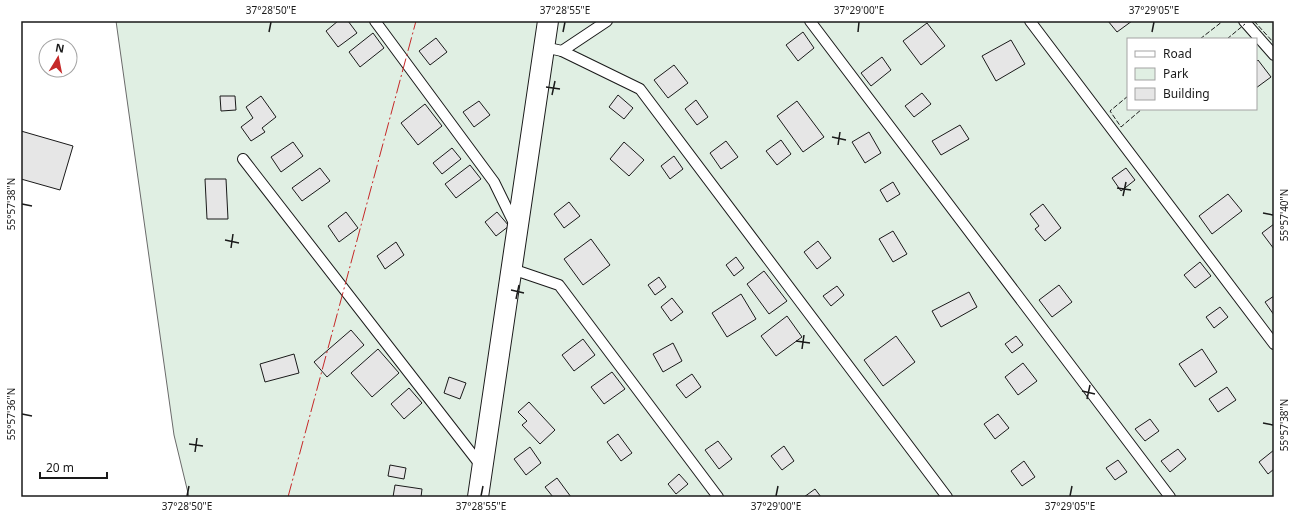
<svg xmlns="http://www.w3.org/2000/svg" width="1295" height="518" viewBox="0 0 1295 518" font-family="'Noto Sans',sans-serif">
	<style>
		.green { fill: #e0efe3; stroke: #6a6a6a; fill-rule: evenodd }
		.building { fill: #e6e6e6; stroke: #1a1a1a }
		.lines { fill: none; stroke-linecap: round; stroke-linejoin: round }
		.service-casing { stroke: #1a1a1a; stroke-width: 12 }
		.minor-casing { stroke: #1a1a1a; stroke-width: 22 }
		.service { stroke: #fff; stroke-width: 10 }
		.minor { stroke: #fff; stroke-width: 20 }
		.fence { stroke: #1a1a1a; stroke-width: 1; stroke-dasharray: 5 2; stroke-linecap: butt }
		.power { stroke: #c62828; stroke-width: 1; stroke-dasharray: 14 3 2 3; stroke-linecap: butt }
		.ticks { fill: none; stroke: #1a1a1a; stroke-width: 1.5 }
		.neatline { fill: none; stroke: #1a1a1a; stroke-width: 1.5 }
		.ticks-label { font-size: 10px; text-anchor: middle; fill: #1a1a1a }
	</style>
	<rect width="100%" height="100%" fill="#fff"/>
	<!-- green -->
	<path class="green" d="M116,21H1274V497H189L174,435ZM1128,39H1256V109H1128Z"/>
	<!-- building -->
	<g class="building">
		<polygon points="338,21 348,21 357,33 338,47 326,31"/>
		<polygon points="1108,21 1132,21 1117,32"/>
		<polygon points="927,23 945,46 921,65 903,41"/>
		<polygon points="803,32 814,48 798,61 786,45"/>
		<polygon points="373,33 384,48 360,67 349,52"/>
		<polygon points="436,38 447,52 430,65 419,51"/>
		<polygon points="1011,40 1025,64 996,81 982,56"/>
		<polygon points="882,57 891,70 871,86 861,73"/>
		<polygon points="1258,60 1271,77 1256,88 1256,62"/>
		<polygon points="674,65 688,83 668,98 654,80"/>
		<polygon points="922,93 931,104 914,117 905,106"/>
		<polygon points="618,95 633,108 624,119 609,107"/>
		<polygon points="220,96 235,96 236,110 221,111"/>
		<polygon points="261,96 276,117 262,128 265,132 251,141 241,127 253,118 246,107"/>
		<polygon points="696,100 708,117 697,125 685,109"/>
		<polygon points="479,101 490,115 474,127 463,112"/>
		<polygon points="797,101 824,137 803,152 777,116"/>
		<polygon points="425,104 442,126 418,145 401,123"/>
		<polygon points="960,125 969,139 941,155 932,141"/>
		<polygon points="21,131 73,146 60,190 21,179"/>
		<polygon points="869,132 881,153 865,163 852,142"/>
		<polygon points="781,140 791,154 777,165 766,151"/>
		<polygon points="726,141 738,157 721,169 710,153"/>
		<polygon points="293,142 303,156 281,172 271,157"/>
		<polygon points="624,142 644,160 629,176 610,159"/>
		<polygon points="452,148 461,159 442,174 433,163"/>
		<polygon points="674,156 683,169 670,179 661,166"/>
		<polygon points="470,165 481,179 456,198 445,184"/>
		<polygon points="320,168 330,181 302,201 292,188"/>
		<polygon points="1126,168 1135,180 1121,191 1112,178"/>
		<polygon points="205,179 226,179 228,219 207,219"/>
		<polygon points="893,182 900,194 887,202 880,190"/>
		<polygon points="1228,194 1242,211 1212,234 1199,216"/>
		<polygon points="569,202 580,216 564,228 554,214"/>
		<polygon points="1043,204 1061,228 1045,241 1035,229 1039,226 1030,214"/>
		<polygon points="346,212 358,228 339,242 328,226"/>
		<polygon points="497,212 509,226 496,236 485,222"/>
		<polygon points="1274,224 1274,249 1262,233"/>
		<polygon points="893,231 907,254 893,262 879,239"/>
		<polygon points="591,239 610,265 583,285 564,259"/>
		<polygon points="818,241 831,258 817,269 804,252"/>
		<polygon points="396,242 404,255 385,269 377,256"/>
		<polygon points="736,257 744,268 734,276 726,265"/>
		<polygon points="1200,262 1211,276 1195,288 1184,275"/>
		<polygon points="764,271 787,301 769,314 747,284"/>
		<polygon points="659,277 666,287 655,295 648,285"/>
		<polygon points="1059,285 1072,302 1052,317 1039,300"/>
		<polygon points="837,286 844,295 831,306 823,296"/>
		<polygon points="969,292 977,307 941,327 932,311"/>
		<polygon points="741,294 756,319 727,337 712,313"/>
		<polygon points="1274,296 1274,315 1265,302"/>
		<polygon points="672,298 683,312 671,321 661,307"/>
		<polygon points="1220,307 1228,317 1214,328 1206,317"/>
		<polygon points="787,316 802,337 776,356 761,336"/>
		<polygon points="351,330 364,345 327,377 314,362"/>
		<polygon points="896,336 915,362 883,386 864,360"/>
		<polygon points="1016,336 1023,345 1012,353 1005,344"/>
		<polygon points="583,339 595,355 574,371 562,355"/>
		<polygon points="673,343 682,361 663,372 653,354"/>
		<polygon points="378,349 399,373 372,397 351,373"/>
		<polygon points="1202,349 1217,372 1195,387 1179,364"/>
		<polygon points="294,354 299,373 265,382 260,364"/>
		<polygon points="1023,363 1037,381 1018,395 1005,377"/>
		<polygon points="612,372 625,389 604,404 591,387"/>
		<polygon points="692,374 701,387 686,398 676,385"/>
		<polygon points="449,377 466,383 460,399 444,393"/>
		<polygon points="1227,387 1236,400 1218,412 1209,399"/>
		<polygon points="409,388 422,403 404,419 391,404"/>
		<polygon points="529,402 555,430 540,444 522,425 527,421 518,412"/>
		<polygon points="998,414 1009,428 995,439 984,424"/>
		<polygon points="1150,419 1159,431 1145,441 1135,429"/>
		<polygon points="618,434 632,453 621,461 607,442"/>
		<polygon points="718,441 732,459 719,469 705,450"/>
		<polygon points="784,446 794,461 782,470 771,456"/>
		<polygon points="530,447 541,463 526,475 514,459"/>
		<polygon points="1178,449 1186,459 1170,472 1161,461"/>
		<polygon points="1274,450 1274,469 1268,474 1259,462"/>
		<polygon points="1118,460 1127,472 1115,480 1106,468"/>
		<polygon points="1024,461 1035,477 1022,486 1011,471"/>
		<polygon points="390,465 406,468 404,479 388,476"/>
		<polygon points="679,474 688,484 676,494 668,484"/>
		<polygon points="557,478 571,497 553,497 545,487"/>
		<polygon points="395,485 422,489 421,497 393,497"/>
		<polygon points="815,489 821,497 804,497"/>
	</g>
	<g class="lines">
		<defs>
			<g id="service">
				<polyline points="375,21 494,182 515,225"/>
				<polyline points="810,21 1170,497"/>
				<polyline points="1030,21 1274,344"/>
				<polyline points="1244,21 1274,55"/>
				<polyline points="544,47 562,51 607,21"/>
				<polyline points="562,51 640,89 947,497"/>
				<polyline points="243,159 482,467"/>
				<polyline points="512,269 559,285 718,497"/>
			</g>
			<polyline id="minor" points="478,497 548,21"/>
		</defs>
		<!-- service casing -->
		<use href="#service" class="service-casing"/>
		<!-- minor casing -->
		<use href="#minor" class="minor-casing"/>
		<!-- service -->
		<use href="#service" class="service"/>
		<!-- minor -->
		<use href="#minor" class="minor"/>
		<!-- fence -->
		<g class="fence">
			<polyline points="1254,21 1274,43"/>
			<polyline points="1200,39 1223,21"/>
			<polyline points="1227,39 1245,24"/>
			<polyline points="1128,96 1110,111 1121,127 1142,109"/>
		</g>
		<!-- power -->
		<polyline class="power" points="288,497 416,21"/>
	</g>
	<!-- ticks -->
	<path class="ticks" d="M269,32L271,22M563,32L565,22M858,32L859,22M1152,32L1154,22M546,87L560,89M552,95L555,81M832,137L846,140M838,145L840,132M1117,188L1131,190M1123,196L1126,182M22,204L32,206M1263,213L1273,215M225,240L239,243M231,248L233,234M511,290L524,293M516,299L519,285M796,341L810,343M802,349L804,335M1082,391L1095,394M1087,399L1090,385M22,414L32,416M1263,423L1273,425M189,444L203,446M195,452L197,438M187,496L189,486M481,496L483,486M776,496L778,486M1070,496L1072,486"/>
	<!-- border -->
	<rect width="1295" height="518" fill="none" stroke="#ffffff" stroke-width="44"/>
	<!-- legend -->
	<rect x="1127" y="38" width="130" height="72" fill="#ffffff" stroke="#a3a3a3"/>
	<rect x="1135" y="51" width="20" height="6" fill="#ffffff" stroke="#a3a3a3"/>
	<text x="1163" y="58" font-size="12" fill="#1a1a1a">Road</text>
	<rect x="1135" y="68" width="20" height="12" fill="#e0efe3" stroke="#a3a3a3"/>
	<text x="1163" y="78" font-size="12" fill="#1a1a1a">Park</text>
	<rect x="1135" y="88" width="20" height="12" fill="#e6e6e6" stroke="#a3a3a3"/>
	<text x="1163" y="98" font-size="12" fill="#1a1a1a">Building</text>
	<!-- north arrow -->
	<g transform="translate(58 58) rotate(10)"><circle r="19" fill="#ffffff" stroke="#a3a3a3"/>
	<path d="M0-3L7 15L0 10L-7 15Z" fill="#c62828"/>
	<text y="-6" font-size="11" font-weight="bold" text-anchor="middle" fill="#1a1a1a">N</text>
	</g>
	<!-- scale -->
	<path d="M40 472v6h67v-6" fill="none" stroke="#1a1a1a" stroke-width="2"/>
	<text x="46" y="472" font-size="12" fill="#1a1a1a" stroke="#ffffff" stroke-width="3" paint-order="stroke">20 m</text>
	<rect x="22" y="22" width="1251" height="474" class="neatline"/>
	<g class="ticks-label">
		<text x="271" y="14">37°28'50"E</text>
		<text x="565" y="14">37°28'55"E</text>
		<text x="859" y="14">37°29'00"E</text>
		<text x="1154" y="14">37°29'05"E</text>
		<text transform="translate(11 204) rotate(-90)" y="4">55°57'38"N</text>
		<text transform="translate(1284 215) rotate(-90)" y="4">55°57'40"N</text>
		<text transform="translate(11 414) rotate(-90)" y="4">55°57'36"N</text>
		<text transform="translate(1284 425) rotate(-90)" y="4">55°57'38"N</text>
		<text x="187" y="510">37°28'50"E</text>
		<text x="481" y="510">37°28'55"E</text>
		<text x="776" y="510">37°29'00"E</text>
		<text x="1070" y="510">37°29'05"E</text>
	</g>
</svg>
